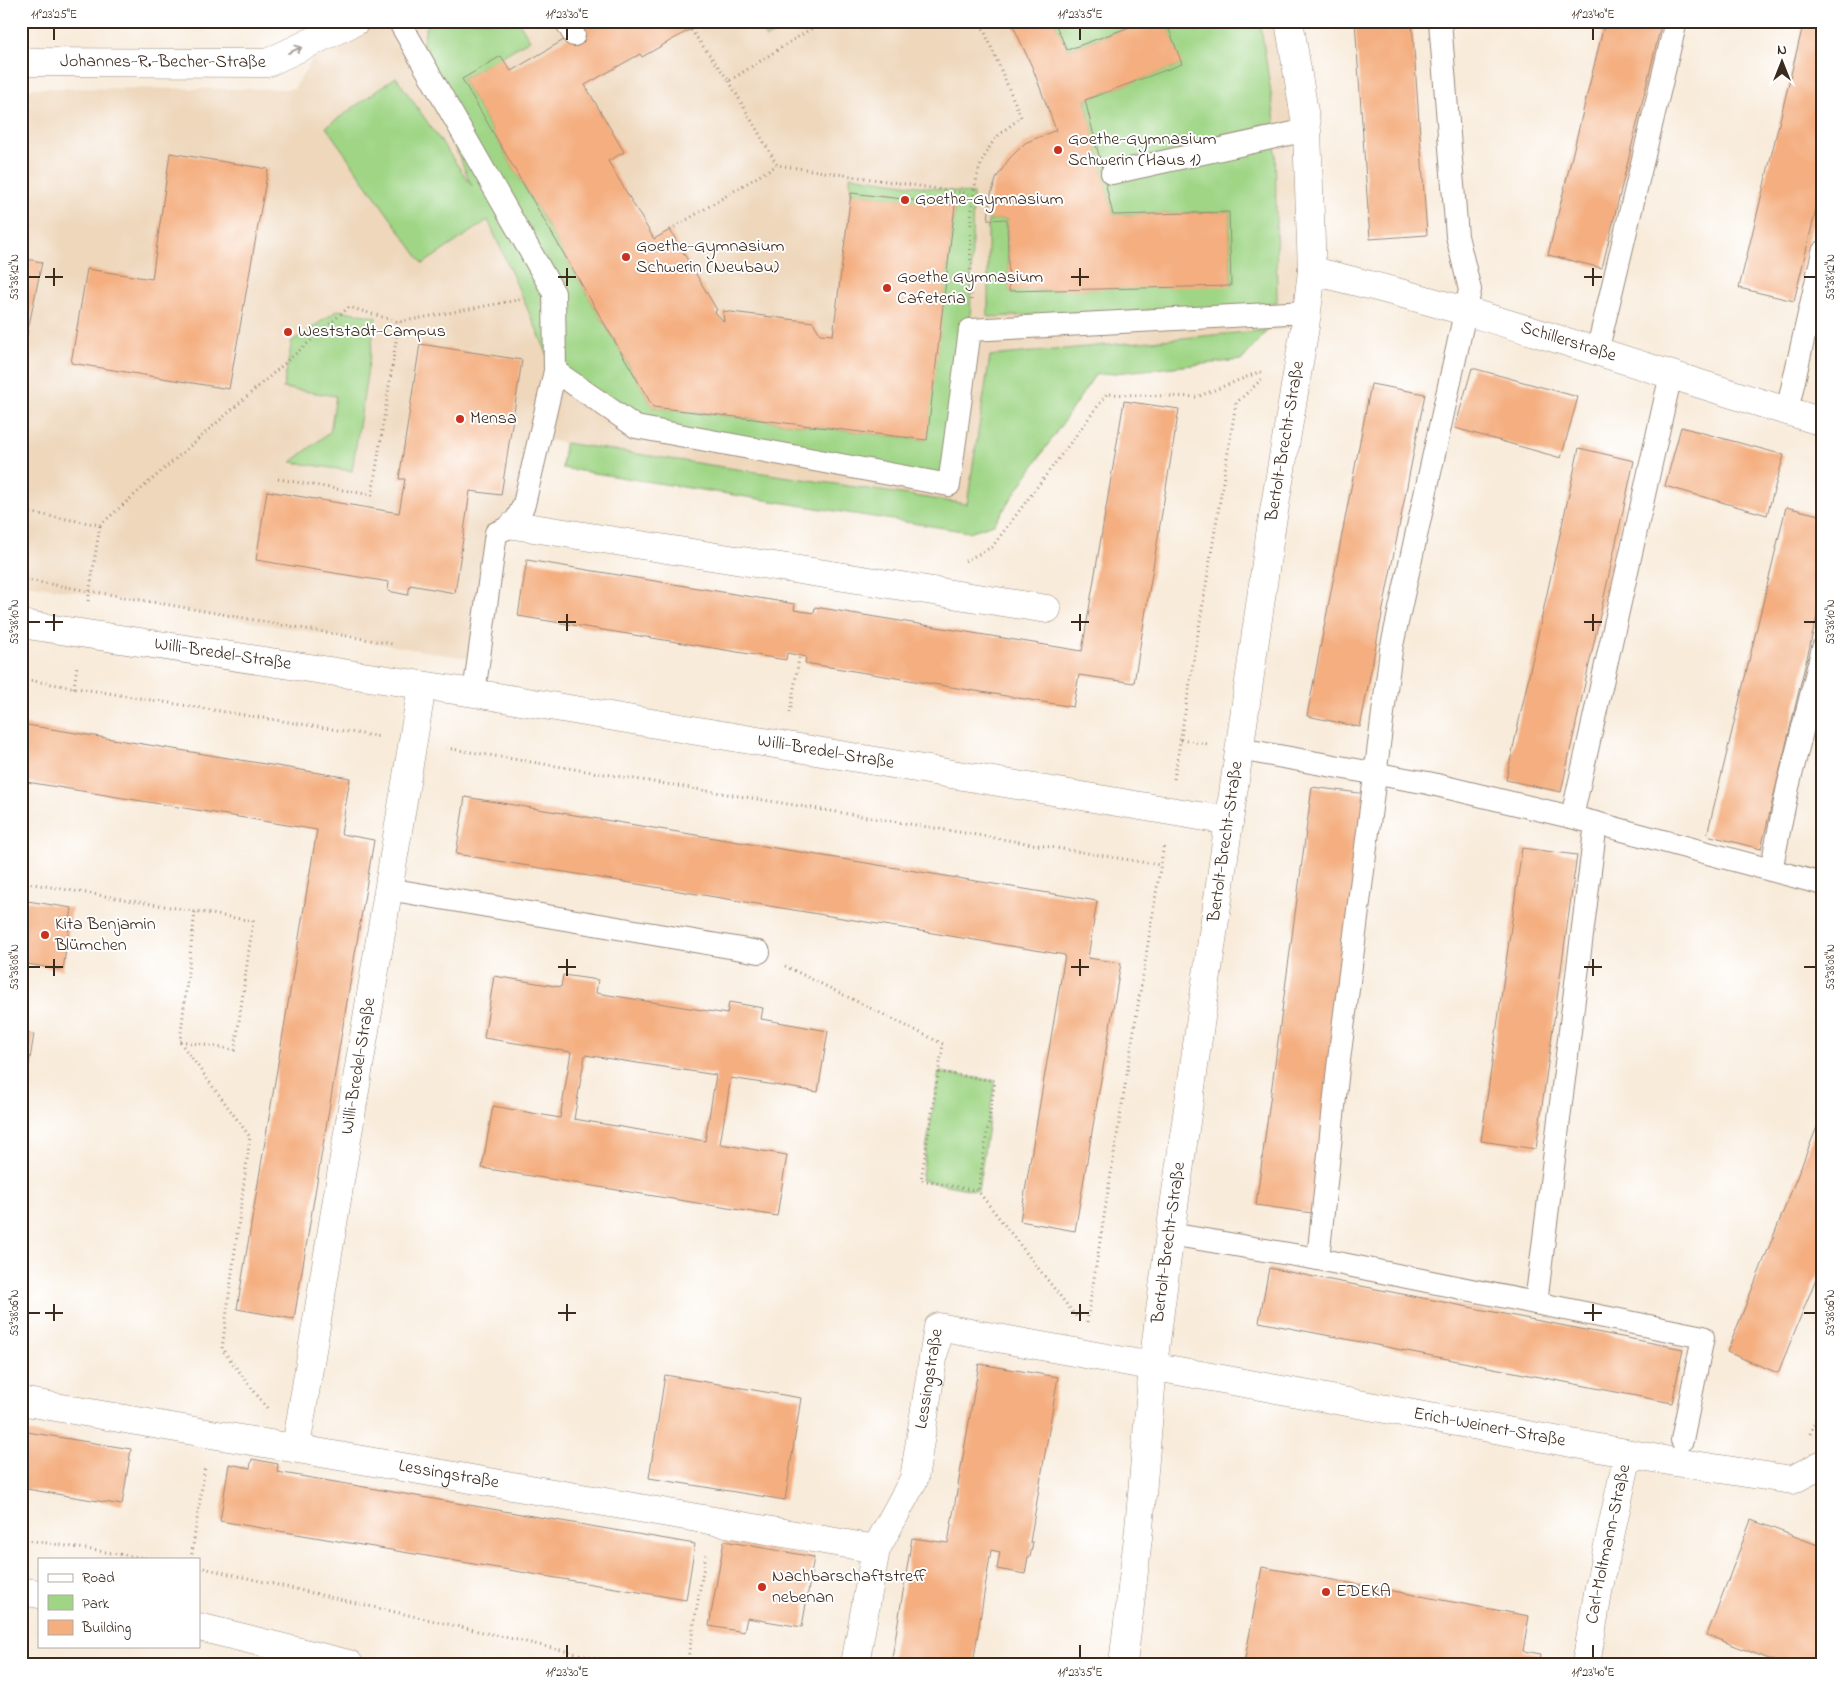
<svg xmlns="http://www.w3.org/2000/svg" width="1844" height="1685" viewBox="0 0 1844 1685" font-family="'Indie Flower',sans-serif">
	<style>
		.built { fill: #eed7bb }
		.green { fill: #9fd585; stroke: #6d8052 }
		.building { fill: #f4ae7f; fill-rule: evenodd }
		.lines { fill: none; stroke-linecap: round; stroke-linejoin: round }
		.service-casing { stroke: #9a8a7c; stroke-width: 24 }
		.minor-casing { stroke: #9a8a7c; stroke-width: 29 }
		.path { stroke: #9a8a7c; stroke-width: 3; stroke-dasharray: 1 4; stroke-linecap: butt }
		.service { stroke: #fff; stroke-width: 22 }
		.minor { stroke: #fff; stroke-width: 28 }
		.oneway { stroke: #a79f9a }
		.ticks { fill: none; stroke: #3b2a1e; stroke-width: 2 }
		.poi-dot { fill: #c8321e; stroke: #fff; stroke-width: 2 }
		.labels { text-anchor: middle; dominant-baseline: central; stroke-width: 4; stroke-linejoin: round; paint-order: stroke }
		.street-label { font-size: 18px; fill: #3b2a1e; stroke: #fff }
		.poi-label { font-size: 18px; fill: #3b2a1e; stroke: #fff; text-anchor: start }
		.neatline { fill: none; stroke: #3b2a1e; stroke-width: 2 }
		.ticks-label { font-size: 12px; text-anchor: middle; fill: #3b2a1e }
	</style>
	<rect width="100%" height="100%" fill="#fff"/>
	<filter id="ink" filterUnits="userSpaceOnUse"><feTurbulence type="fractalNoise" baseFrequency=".02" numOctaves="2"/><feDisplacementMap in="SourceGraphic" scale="10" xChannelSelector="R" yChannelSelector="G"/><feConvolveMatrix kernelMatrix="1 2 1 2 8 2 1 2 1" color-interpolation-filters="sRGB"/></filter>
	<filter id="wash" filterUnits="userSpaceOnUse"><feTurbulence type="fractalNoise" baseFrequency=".0096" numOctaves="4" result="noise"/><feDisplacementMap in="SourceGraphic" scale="20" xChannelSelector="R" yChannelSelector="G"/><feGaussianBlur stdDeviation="1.12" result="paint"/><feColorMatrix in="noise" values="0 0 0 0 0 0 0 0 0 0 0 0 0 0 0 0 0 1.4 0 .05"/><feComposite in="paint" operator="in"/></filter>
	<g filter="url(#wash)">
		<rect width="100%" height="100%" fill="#f8ebda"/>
		<!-- built -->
		<polygon class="built" points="356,21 1289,21 1305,327 990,356 967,504 533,438 524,504 496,534 477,660 21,583 21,88 294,89 326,36"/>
		<!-- green -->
		<g class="green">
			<polygon points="432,21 518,21 530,40 462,79 653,407 926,440 955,206 851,193 850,176 973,194 970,330 949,485 636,427 555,371 488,220 423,264 326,127 396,77 472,186 437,106 421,52 426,28"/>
			<polygon points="756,21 799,21 766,38"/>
			<polygon points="1054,21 1146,21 1067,50"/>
			<polygon points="1166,21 1260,21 1275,120 1277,302 1248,306 988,317 988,220 1007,219 1009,291 1231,285 1229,212 1113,215 1085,100 1181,64"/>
			<polygon points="338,310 376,317 352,471 291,462 330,432 336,396 283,388 292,341"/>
			<polygon points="1268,330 1242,360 1095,375 994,524 969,532 562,468 565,443 967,504 990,356"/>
			<polygon points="939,1072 995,1081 978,1191 921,1180"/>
		</g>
		<g id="blocks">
			<!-- building -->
			<g class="building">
				<polygon points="596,21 705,21 642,57 640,54 585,85 624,152 608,161 654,239 670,230 717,310 715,312 724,322 723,311 813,322 820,334 833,335 851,193 955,205 927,440 653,407 462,79 501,56 511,71"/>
				<polygon points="1011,21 1054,21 1067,50 1146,21 1166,21 1182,64 1085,100 1099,156 1113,215 1229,212 1231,286 1009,291 1007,219 988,220 991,194 997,177 1009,159 1025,143 1056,130 1033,69"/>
				<polygon points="1355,21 1412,21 1427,235 1370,239"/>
				<polygon points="1605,21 1662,21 1602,268 1548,255"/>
				<polygon points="1804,21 1823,21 1823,180 1794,301 1739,288"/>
				<polygon points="170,153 268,169 229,389 71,363 87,269 152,279"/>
				<polygon points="21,258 42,262 22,359 21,359"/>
				<polygon points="420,344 522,360 501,495 470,491 455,593 410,585 408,595 388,591 389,582 256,560 267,491 399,513 405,479 399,479"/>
				<polygon points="1472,368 1578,397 1561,458 1455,428"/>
				<polygon points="1371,384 1425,394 1360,727 1307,716"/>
				<polygon points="1124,401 1179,409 1134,683 1079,675 1073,707 805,663 806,657 787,653 786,660 518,616 527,560 795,604 794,610 814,613 815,607 1082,651"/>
				<polygon points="1681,427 1784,455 1767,515 1665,486"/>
				<polygon points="1579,448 1634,461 1561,792 1506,780"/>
				<polygon points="1786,507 1823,516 1823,591 1761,849 1707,835"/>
				<polygon points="21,724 350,778 341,834 374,840 294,1319 237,1309 317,830 21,781"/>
				<polygon points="1312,787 1367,794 1312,1213 1256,1205"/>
				<polygon points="465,797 1097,901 1088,958 1121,963 1075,1231 1020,1221 1065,955 456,854"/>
				<polygon points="1522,848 1577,855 1536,1149 1481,1141"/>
				<polygon points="21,900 72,908 63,970 21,963"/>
				<path d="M563,975L598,980L596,993L727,1014L729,1002L763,1008L761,1019L828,1031L818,1092L731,1078L720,1144L787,1155L777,1216L482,1168L493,1106L560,1118L571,1052L484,1038L494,976L561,987ZM585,1055L716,1075L705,1141L574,1119Z"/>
				<polygon points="21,1032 34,1034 24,1096 21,1095"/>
				<polygon points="1823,1112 1823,1261 1778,1373 1727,1352"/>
				<polygon points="1269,1268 1683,1349 1672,1403 1259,1322"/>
				<polygon points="979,1364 1058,1377 1030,1542 1033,1542 1030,1557 1028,1557 1025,1574 997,1569 1000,1552 991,1550 973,1664 891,1664 912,1538 948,1543"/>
				<polygon points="665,1375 801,1398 785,1500 649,1478"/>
				<polygon points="21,1431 131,1449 122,1505 21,1488"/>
				<polygon points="252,1459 278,1464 277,1472 695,1544 686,1600 220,1521 229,1464 250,1468"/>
				<polygon points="1751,1520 1823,1547 1821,1664 1782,1664 1707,1635"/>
				<polygon points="724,1541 814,1557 802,1627 747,1618 744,1632 709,1626"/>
				<polygon points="1262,1567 1529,1616 1523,1651 1541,1654 1540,1664 1244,1664"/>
			</g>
		</g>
	</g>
	<g filter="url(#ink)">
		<use href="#blocks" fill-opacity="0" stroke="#9a8a7c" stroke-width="1"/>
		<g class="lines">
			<defs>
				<g id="service">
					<polyline points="399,21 554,293 555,371 524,504 514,525 496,533 474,693"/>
					<polyline points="566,21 574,35"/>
					<polyline points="1112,173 1307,130"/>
					<polyline points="1597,352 1676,21"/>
					<polyline points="555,371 636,427 949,485 970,330 1307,312"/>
					<polyline points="1787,411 1823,252"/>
					<polyline points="1239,749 1428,783 1596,823 1823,884"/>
					<polyline points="1572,817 1671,374"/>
					<polyline points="1771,870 1788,787 1823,648"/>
					<polyline points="388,889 759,952"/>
					<polyline points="1170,1234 1318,1259 1703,1337 1682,1440"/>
					<polyline points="1318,1259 1338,1068 1391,650 1470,290 1457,236 1440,21"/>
					<polyline points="1536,1303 1596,823"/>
				</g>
				<g id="minor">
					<path id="s1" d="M21,62L267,63L356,21"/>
					<path id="s2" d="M1312,271C1485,311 1653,371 1823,422"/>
					<polyline points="514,525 1047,609"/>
					<path id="s3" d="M21,624L474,693L1229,821"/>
					<path id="s4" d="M21,1401L876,1549L855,1664"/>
					<path id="s5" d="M296,1447L422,686"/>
					<path id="s6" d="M876,1549L914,1479L938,1327L1675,1462L1792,1480L1823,1464"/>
					<polyline points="21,1591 39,1594"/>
					<polyline points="199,1627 349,1664"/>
					<path id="s7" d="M1123,1664L1139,1529L1153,1365L1170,1234L1270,535L1305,327L1312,271L1307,130L1289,21"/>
					<path id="s8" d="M1586,1664L1599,1587L1628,1454"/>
				</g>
			</defs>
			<!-- service casing -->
			<use href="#service" class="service-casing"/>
			<!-- minor casing -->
			<use href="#minor" class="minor-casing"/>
			<!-- path -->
			<g class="path">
				<polyline points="691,30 729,81 823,21"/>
				<polyline points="729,81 777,165 973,194"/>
				<polyline points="670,230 777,165"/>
				<path d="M971,300C972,251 963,183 993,142C1000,132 1012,125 1021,117L980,21"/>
				<polyline points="278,479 372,495 399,322"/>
				<polyline points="21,511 100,525 349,307 399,322 523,299"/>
				<polyline points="965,561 992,547 1107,394 1197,397 1259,372 1264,372"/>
				<polyline points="21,579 392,644"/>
				<polyline points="88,601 100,525"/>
				<polyline points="21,679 381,737"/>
				<polyline points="74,688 77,666"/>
				<polyline points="790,713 799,658"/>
				<polyline points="1181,740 1208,744"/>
				<polyline points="446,748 1160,865"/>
				<polyline points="1174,779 1236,403 1262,379"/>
				<polyline points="21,882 253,921 235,1050 180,1041 195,912"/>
				<polyline points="785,966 943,1044 921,1180 978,1191 1078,1319"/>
				<polyline points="180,1042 250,1137 222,1349 267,1408"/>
				<polyline points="939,1072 995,1081 978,1191"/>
				<polyline points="1087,1322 1164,844"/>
				<polyline points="1810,1434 1823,1400"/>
				<polyline points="21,1539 151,1559"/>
				<polyline points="191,1559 205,1467"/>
				<polyline points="199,1567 622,1664"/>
				<polyline points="687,1664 706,1554"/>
			</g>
			<!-- service -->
			<use href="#service" class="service"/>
			<!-- minor -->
			<use href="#minor" class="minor"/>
		</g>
		<!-- one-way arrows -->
		<defs><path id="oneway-shaft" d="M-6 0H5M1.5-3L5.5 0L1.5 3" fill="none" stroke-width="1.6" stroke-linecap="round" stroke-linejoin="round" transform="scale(1.25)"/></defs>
		<use class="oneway" href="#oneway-shaft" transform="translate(295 50) rotate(-24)"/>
	</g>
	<!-- ticks -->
	<path class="ticks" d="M54,28V40M567,28V40M1080,28V40M1593,28V40M54,268V286M567,268V286M1080,268V286M1593,268V286M28,277H40M45,277H63M558,277H576M1071,277H1089M1584,277H1602M1804,277H1816M54,614V631M567,614V631M1080,614V631M1593,614V631M28,622H40M45,622H63M558,622H576M1071,622H1089M1584,622H1602M1804,622H1816M54,959V976M567,959V976M1080,959V976M1593,959V976M28,967H40M45,967H63M558,967H576M1071,967H1089M1584,967H1602M1804,967H1816M54,1304V1321M567,1304V1321M1080,1304V1321M1593,1304V1321M28,1313H40M45,1313H63M558,1313H576M1071,1313H1089M1584,1313H1602M1804,1313H1816M567,1645V1658M1080,1645V1658M1593,1645V1658"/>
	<!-- markers -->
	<g class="poi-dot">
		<circle cx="1058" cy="150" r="5"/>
		<circle cx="905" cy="200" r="5"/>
		<circle cx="626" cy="257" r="5"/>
		<circle cx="887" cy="288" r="5"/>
		<circle cx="288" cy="332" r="5"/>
		<circle cx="460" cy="419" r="5"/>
		<circle cx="45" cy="935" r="5"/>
		<circle cx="762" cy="1587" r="5"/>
		<circle cx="1326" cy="1592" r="5"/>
	</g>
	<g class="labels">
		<!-- street labels -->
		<g class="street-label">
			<text stroke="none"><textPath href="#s1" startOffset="142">Johannes-R.-Becher-Straße</textPath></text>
			<text stroke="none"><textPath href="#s2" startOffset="266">Schillerstraße</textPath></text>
			<text stroke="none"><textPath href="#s7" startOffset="1234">Bertolt-Brecht-Straße</textPath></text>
			<text stroke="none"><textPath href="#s3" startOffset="204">Willi-Bredel-Straße</textPath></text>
			<text stroke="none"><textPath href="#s3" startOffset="815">Willi-Bredel-Straße</textPath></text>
			<text stroke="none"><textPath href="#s7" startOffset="829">Bertolt-Brecht-Straße</textPath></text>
			<text stroke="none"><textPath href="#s5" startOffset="386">Willi-Bredel-Straße</textPath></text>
			<text stroke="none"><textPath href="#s7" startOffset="424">Bertolt-Brecht-Straße</textPath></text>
			<text stroke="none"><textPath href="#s6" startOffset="181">Lessingstraße</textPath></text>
			<text stroke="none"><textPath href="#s6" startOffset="794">Erich-Weinert-Straße</textPath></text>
			<text stroke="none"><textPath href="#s4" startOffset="434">Lessingstraße</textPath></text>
			<text stroke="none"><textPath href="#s8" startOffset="122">Carl-Moltmann-Straße</textPath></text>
		</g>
		<!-- poi labels -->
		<g class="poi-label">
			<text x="1068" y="140">Goethe-Gymnasium<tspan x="1068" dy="21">Schwerin (Haus 1)</tspan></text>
			<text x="915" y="200">Goethe-Gymnasium</text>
			<text x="636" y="247">Goethe-Gymnasium<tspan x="636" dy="21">Schwerin (Neubau)</tspan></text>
			<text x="897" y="278">Goethe Gymnasium<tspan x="897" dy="21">Cafeteria</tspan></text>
			<text x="298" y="332">Weststadt-Campus</text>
			<text x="470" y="419">Mensa</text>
			<text x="55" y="925">Kita Benjamin<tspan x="55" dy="21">Blümchen</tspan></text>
			<text x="772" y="1577">Nachbarschaftstreff<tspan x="772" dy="21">nebenan</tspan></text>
			<text x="1336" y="1592">EDEKA</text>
		</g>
	</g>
	<!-- margin -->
	<rect width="1844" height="1685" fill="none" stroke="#fff" stroke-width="55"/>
	<!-- legend -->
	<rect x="38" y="1558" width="162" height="90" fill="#ffffff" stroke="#b1aaa5"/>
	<rect x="48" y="1574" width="25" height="8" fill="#ffffff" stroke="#b1aaa5"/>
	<text x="82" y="1582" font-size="15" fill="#3b2a1e">Road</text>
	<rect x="48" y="1595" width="25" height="15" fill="#9fd585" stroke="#b1aaa5"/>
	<text x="82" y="1608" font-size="15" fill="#3b2a1e">Park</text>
	<rect x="48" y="1620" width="25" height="15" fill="#f4ae7f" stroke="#b1aaa5"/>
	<text x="82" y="1632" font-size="15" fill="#3b2a1e">Building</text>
	<!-- north arrow -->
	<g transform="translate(1782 62)" stroke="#ffffff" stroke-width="4" paint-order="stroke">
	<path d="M0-4L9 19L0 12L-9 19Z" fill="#3b2a1e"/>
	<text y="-8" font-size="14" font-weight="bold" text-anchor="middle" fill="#3b2a1e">N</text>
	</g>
	<rect x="28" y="28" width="1788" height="1630" class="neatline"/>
	<g class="ticks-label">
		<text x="54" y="18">11°23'25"E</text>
		<text x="567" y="18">11°23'30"E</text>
		<text x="1080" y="18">11°23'35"E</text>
		<text x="1593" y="18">11°23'40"E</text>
		<text transform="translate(14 277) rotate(-90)" y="4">53°38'12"N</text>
		<text transform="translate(1830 277) rotate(-90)" y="4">53°38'12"N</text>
		<text transform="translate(14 622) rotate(-90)" y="4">53°38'10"N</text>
		<text transform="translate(1830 622) rotate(-90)" y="4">53°38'10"N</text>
		<text transform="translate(14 967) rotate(-90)" y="4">53°38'08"N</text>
		<text transform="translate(1830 967) rotate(-90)" y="4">53°38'08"N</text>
		<text transform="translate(14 1313) rotate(-90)" y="4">53°38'06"N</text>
		<text transform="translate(1830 1313) rotate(-90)" y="4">53°38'06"N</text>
		<text x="567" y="1676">11°23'30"E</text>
		<text x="1080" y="1676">11°23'35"E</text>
		<text x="1593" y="1676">11°23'40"E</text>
	</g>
</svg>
